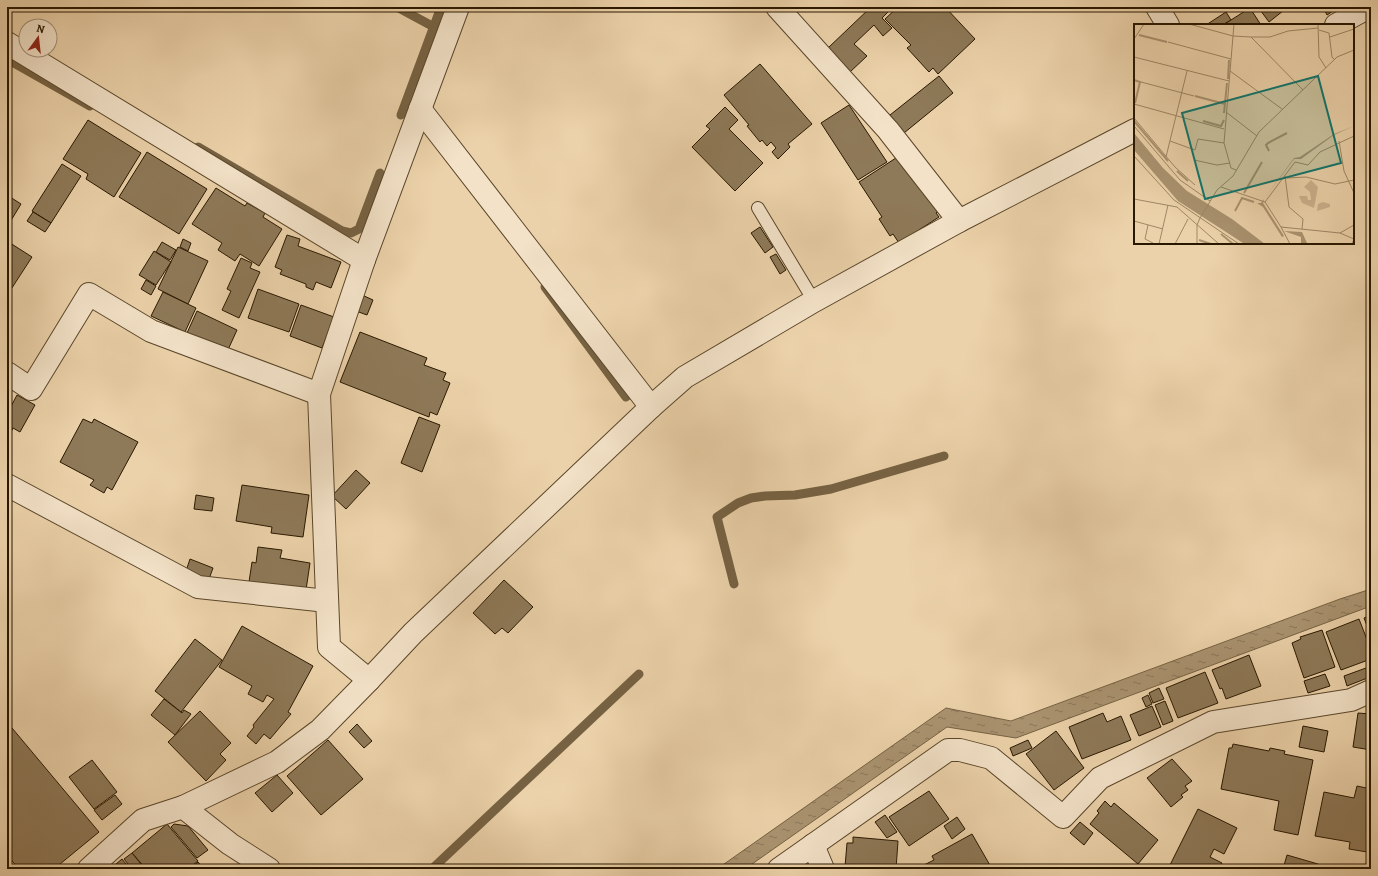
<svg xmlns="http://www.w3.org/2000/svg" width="1378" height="876" viewBox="0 0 1378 876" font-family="Alegreya,serif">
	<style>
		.water { fill: url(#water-ripples); stroke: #766243 }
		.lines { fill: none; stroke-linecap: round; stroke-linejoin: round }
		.stream { stroke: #766243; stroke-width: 9 }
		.building { fill: #8e7958; stroke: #291800 }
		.lane-casing { stroke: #5a462a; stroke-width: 14 }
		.street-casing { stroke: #5a462a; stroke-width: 24 }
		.lane { stroke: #f3e2c8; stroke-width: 12 }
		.street { stroke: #f3e2c8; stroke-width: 22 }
		.inset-river { fill: none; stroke: #aa9370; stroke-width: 2 }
		.inset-road { fill: none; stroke: #9e8866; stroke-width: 1 }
		.view { fill: #0f766e; fill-opacity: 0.15; stroke: #0f766e; stroke-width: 2 }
		.inset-edge { fill: none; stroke: #291800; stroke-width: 2 }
	</style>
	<defs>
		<pattern id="water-ripples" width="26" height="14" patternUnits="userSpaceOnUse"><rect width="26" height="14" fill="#aa9370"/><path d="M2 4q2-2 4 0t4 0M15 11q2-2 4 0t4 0" fill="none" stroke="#8a775a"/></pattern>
	</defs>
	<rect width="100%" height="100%" fill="#ecd2aa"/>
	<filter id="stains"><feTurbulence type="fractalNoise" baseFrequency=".005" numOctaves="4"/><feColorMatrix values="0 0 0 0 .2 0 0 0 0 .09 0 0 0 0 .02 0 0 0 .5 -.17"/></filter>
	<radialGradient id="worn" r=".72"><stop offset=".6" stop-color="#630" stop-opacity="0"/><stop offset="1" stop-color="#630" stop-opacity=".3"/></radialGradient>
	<!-- water -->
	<polygon class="water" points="1371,589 1371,606 1016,738 947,727 745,869 717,869 946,708 1011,721 1340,599"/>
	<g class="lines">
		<!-- stream -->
		<g class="stream">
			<polyline points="397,7 434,27"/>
			<polyline points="7,59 90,106"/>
			<polyline points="401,115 441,7"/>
			<polyline points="198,147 342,231 351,233 359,229 380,173"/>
			<polyline points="545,287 626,397"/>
			<polyline points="734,584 717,517 738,503 751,498 765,496 795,495 831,489 944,456"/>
			<polyline points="432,869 639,674"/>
		</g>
	</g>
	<!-- building -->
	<g class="building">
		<polygon points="871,7 887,7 890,10 882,18 892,28 883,36 874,25 854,44 867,56 850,72 828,48"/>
		<polygon points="898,7 945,7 975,39 938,74 933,68 929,72 907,48 911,45 885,19"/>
		<polygon points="1258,7 1288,7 1269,22"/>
		<polygon points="1323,7 1339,7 1327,15"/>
		<polygon points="1250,8 1261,25 1223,25"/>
		<polygon points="1226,12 1231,20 1222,25 1206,25"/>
		<polygon points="760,64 812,124 788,144 790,147 778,159 772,152 776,148 771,142 767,146 762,140 760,142 747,126 749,125 724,95"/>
		<polygon points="939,76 953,93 904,133 890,115"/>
		<polygon points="849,105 887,162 858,180 821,123"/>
		<polygon points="725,107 738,120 729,129 763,163 735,191 692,147 710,129 706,126"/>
		<polygon points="88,120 141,153 114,197 86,179 88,174 63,159"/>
		<polygon points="147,152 207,189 179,234 119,197"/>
		<polygon points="899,156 939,211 936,213 939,217 899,243 893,234 890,236 879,219 882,217 859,182"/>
		<polygon points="62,164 81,176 51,223 32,211"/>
		<polygon points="216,188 245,206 247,203 265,213 263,217 282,229 259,266 240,254 235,261 218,250 222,243 192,224"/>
		<polygon points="7,195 21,204 7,227"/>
		<polygon points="33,212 51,223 45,232 27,221"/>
		<polygon points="760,227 773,247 765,253 751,233"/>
		<polygon points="287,235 300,239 298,246 341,262 331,288 316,282 313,290 306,287 306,284 280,274 282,270 275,267"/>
		<polygon points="183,239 191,243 188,251 180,247"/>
		<polygon points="7,241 32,257 8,294 7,294"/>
		<polygon points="162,242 176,250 170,260 156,252"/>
		<polygon points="178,247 208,261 188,304 158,289"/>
		<polygon points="154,251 171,262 156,285 139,275"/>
		<polygon points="776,254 786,270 780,274 770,257"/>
		<polygon points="241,258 252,263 250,268 260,272 239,318 222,310 231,291 227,289"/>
		<polygon points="146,280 156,286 151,295 141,289"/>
		<polygon points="258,289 299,304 289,332 248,318"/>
		<polygon points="163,292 196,308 185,332 151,316"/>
		<polygon points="362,295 373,300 367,315 356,311"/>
		<polygon points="301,305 334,317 322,348 290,336"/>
		<polygon points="197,311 237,330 227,352 187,333"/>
		<polygon points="360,332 427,358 424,365 446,373 443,380 450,383 437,415 430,412 429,417 340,382"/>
		<polygon points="17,395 35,405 20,432 13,428 7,440 7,414"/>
		<polygon points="419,417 440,425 422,472 401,463"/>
		<polygon points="83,419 92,423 94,419 138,442 112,490 107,487 104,493 90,485 94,480 60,462"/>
		<polygon points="356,470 370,483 346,509 332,496"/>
		<polygon points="242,485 309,495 303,537 271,533 272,527 236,521"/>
		<polygon points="196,495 214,498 212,511 194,509"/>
		<polygon points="258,547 282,550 280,558 310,563 306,590 249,582 252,562 256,563"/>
		<polygon points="190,559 213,568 209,579 186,571"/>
		<polygon points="504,580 533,607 508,633 502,628 495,634 473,613"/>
		<polygon points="1371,615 1371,636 1364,618"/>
		<polygon points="1359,619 1371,650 1371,659 1341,670 1326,632"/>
		<polygon points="242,626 313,666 288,712 291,714 270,739 264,734 256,744 247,736 254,727 253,725 274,699 267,695 263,702 248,694 252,686 219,667"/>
		<polygon points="1322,630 1335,667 1304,678 1292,643 1301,639 1300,637"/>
		<polygon points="195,639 222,660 181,712 155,691"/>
		<polygon points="1249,655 1261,686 1226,699 1222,688 1220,689 1212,670"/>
		<polygon points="1366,668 1370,677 1347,686 1344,676"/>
		<polygon points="1205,672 1218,703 1178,718 1166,688"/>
		<polygon points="1325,674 1330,686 1308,693 1304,681"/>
		<polygon points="1159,688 1164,699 1153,703 1149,693"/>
		<polygon points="1148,695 1152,704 1146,707 1142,698"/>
		<polygon points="164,699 182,713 184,710 191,714 175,735 151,715"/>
		<polygon points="1165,701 1173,721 1163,725 1155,705"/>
		<polygon points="1152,706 1161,727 1139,736 1130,715"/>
		<polygon points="200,711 231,743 220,754 226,760 206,781 168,742"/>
		<polygon points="1103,713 1107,722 1121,716 1131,740 1082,759 1069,727"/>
		<polygon points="1358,713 1371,714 1371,750 1353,747"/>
		<polygon points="7,722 99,832 54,869 19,869 7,855"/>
		<polygon points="357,724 372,741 364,748 349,732"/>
		<polygon points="1303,726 1328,731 1324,752 1299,747"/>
		<polygon points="1056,731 1084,768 1054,790 1026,754"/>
		<polygon points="328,740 363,779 321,815 287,776"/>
		<polygon points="1028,740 1032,748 1013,756 1010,748"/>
		<polygon points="1233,744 1269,751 1270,748 1285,751 1284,754 1313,760 1298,835 1274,830 1279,801 1221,789 1229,748 1232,748"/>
		<polygon points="1172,759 1192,781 1185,786 1188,790 1181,795 1183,797 1171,807 1147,778"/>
		<polygon points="92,760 117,792 94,809 69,777"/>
		<polygon points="277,775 293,793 272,812 255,793"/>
		<polygon points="1357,786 1371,789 1371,847 1368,846 1367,852 1349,849 1350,842 1315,836 1324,792 1354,798"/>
		<polygon points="929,791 949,819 909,846 889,817"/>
		<polygon points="115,795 122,804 102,820 94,810"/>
		<polygon points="1105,801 1111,807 1114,803 1158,840 1138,864 1090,824 1099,813 1097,811"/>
		<polygon points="1198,809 1237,828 1224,854 1214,849 1210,857 1222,863 1219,869 1179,869 1170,865"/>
		<polygon points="885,815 897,832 887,838 875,822"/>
		<polygon points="957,817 965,829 952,839 944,826"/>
		<polygon points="1080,822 1093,833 1084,845 1070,833"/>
		<polygon points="167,824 198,861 188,869 146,869 132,853"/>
		<polygon points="174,824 188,826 208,850 197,858 171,827"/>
		<polygon points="972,834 991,867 987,869 921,869 920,867 934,860 932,856"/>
		<polygon points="853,837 898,841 896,869 850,869 851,867 845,867 847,843 853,843"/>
		<polygon points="132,853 145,869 132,869 124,859"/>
		<polygon points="1287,855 1318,864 1316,869 1283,869"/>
		<polygon points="1368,855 1371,855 1371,869 1365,869"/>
		<polygon points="122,859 130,869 110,869"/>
		<polygon points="198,862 204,869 189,869"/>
	</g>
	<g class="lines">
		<defs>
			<polyline id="lane" points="758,208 814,301"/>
			<g id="street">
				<polyline points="777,7 888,130 959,221"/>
				<polyline points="1157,7 1168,25"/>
				<polyline points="1336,25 1369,7"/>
				<polyline points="7,43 364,260"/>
				<polyline points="420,109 651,407"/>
				<polyline points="7,373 31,389 89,294 151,331 319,394"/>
				<polyline points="7,485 198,587 327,601"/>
				<polyline points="369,680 329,647 319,394 364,260 458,7"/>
				<polyline points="183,807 230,844 269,869"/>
				<polyline points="813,845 823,869"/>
				<polyline points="89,869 143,820 183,807 277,762 320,730 369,680 413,633 651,407 685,377 814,301 959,221 1135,130"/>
				<polyline points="779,869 948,750 960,750 991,758 1063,817 1100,778 1213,722 1351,700 1371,691"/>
			</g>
		</defs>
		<!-- lane casing -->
		<use href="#lane" class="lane-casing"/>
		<!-- street casing -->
		<use href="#street" class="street-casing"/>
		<!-- lane -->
		<use href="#lane" class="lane"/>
		<!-- street -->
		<use href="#street" class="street"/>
	</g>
	<!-- overview -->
	<g transform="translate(1134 24)">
		<rect width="220" height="220" fill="#ecd2aa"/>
		<path d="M177,156L184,163L180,184L168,179L165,172H173L174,176H177L176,168L170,163ZM189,178L196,180V183L183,187L184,180Z" fill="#cbb28d"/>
		<path d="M220,102L200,111L167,135H160L130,175L129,179L150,212L148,213L129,183L123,179H127L160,134L166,133L200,110ZM0,109L29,144L53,167L98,195L131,220L109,219L44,177L0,126ZM150,207L168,208L173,219L167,220V213Z" fill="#aa9370"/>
		<path class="inset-river" d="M5,11L33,18M94,55L95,36M0,56L6,58L1,79M61,72L91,80M90,89L93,59M0,97L34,137M69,97L87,102L90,96M135,127L132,121L134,119L153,109M43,147L54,157M110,169L128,138M101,187L108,174L120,178M87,210L99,220M65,216L77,220"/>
		<path class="inset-road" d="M55,0L99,12L117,13H136L154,7L184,4M100,0L90,119L97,144L102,146M184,0L185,33L192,44M185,6L195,9L198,33L201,36M117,13L169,66M196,13L220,5M0,15L10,0M34,18L97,35M0,33L95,57M96,47L148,85M7,58L60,72M0,80L90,105M92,88L123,112M0,94L41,143L61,161M0,102L46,156L76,177M36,117L61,126L64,115L90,119M205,117L210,147L220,169M0,132L40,176L105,220M32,133L53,47M60,136L83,141L96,139M151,152L155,183L169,195L168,205M153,154L172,153L201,160L220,156M87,163L131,178L147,203L206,209L220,215L218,220M0,175L43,183L85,220M131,178L161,138L174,141L186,128L220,112M0,197L29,205M14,201L11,215L19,219M147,203L156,220M206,209L220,201M25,220L34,181M41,220L54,195M63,220V201L66,194L83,166L99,152L125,108L203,33L220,26"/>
		<path class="view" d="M184,52L207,139L71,175L48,89Z"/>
		<rect width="220" height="220" class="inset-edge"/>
	</g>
	<!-- margin -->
	<rect width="1378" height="876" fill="none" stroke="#ecd2aa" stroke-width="24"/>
	<rect x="8" y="8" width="1362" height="860" fill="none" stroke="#291800" stroke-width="2"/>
	<rect x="12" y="12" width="1354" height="852" fill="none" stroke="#291800"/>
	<!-- north arrow -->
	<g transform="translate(38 38) rotate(15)"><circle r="19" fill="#f3e2c8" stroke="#a29178"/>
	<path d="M0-3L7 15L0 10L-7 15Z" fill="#8f2418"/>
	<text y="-6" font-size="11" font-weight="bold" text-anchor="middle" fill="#291800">N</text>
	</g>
	<rect width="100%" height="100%" filter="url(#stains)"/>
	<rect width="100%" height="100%" fill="url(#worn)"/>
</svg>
